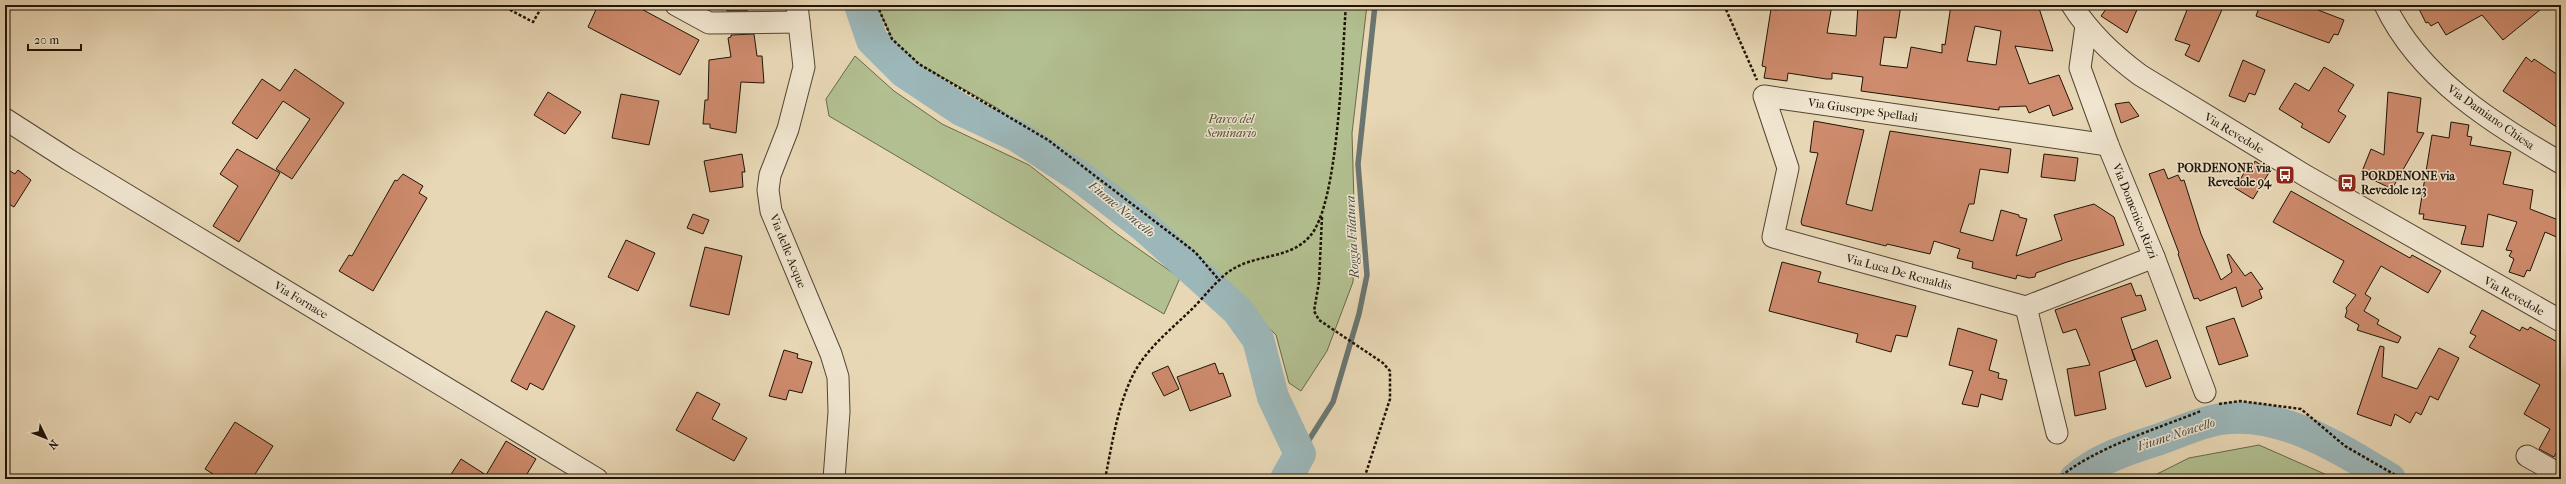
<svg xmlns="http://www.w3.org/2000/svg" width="2566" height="484" viewBox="0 0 2566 484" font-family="'IM FELL French Canon',serif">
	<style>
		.green { fill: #b2bf90; stroke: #686a4b }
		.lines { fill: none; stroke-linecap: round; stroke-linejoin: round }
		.stream { stroke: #6a7671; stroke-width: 5.5 }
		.river { stroke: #9cb7b9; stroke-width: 32 }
		.building { fill: #ce8b6d; stroke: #1f1406; fill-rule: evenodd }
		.street-casing { stroke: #514532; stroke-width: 23 }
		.path { stroke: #1f1406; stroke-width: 2.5; stroke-dasharray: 3 2; stroke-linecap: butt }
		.street { stroke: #f0e5cf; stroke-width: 21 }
		.labels { text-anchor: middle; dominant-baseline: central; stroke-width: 3; stroke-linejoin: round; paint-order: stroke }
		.street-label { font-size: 12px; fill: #1f1406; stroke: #f0e5cf }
		.park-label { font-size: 12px; font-style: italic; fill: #525036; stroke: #f0e5cf }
		.poi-label { font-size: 12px; font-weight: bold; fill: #1f1406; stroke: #f0e5cf; text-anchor: end }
		.water-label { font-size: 13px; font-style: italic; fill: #4b4d45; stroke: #f0e5cf }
	</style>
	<rect width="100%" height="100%" fill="#e8d7b5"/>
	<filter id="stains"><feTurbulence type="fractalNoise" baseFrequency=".005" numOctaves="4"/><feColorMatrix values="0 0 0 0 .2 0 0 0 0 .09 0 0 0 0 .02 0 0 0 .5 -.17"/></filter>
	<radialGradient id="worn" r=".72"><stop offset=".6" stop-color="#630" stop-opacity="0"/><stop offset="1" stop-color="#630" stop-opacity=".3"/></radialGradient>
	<!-- green -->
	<g class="green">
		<polygon points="877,5 1367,5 1352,133 1355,240 1353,282 1327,351 1301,391 1289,383 1276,335 1195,252 1048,140 992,105 919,64 892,39"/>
		<polygon points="855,56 894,91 942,124 1029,165 1116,233 1180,278 1164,314 829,116 826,99"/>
		<polygon points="2259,445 2336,479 2147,479 2189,458"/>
	</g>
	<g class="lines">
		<!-- stream -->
		<polyline class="stream" points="1300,454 1333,402 1359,314 1367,275 1358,164 1375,5"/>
		<!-- river -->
		<g class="river">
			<polyline points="860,5 872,40 904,72 961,110 1017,136 1083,179 1145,227 1237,310 1258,339 1273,397 1300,454 1286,479"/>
			<path d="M2075,479C2098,458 2132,448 2160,439C2180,432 2200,422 2221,419C2281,410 2341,449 2390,479"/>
		</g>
	</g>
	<!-- building -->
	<g class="building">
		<polygon points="598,5 634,5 699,40 680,75 588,27"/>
		<polygon points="726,5 746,5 747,11 727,11"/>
		<path d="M1778,5H1832L1827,33L1856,36L1858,5H1901L1896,38L1884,37L1880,65L1907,68L1911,47L1942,53V44L1945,45L1951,5H2038L2053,51L2015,46L2029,84L2059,75L2073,109L2053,116L2049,105L2029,113L2026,106L1999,107V110L1861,91L1863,77L1832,73V79H1826L1788,73L1787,81L1764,78L1766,67L1762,66L1771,9L1777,10ZM1975,26L2001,31L1996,65L1967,61Z"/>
		<polygon points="2109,5 2139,5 2127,33 2101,16"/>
		<polygon points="2189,5 2224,5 2199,62 2185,55 2190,45 2175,40"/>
		<polygon points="2260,5 2320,5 2318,10 2344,20 2338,35 2334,34 2329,43 2256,16"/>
		<polygon points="2417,5 2546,5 2503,40 2482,15 2446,35 2438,22 2431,26 2428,22 2426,23"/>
		<polygon points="754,34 757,56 762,56 764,83 741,82 736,133 710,128 710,124 703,124 705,100 708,100 709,60 731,57 728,38 731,37 731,35"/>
		<polygon points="2526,57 2532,62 2534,59 2561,77 2561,130 2503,91"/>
		<polygon points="2243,60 2265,70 2255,95 2249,93 2245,102 2229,96"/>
		<polygon points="2324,67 2354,85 2338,111 2346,116 2329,143 2301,127 2303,124 2279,109 2295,83 2309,91"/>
		<polygon points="295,69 344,103 292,179 276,169 310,119 283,101 257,139 232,123 262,79 280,91"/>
		<polygon points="548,92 581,112 565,134 534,115"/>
		<polygon points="2388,92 2421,98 2417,132 2424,133 2392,189 2361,174 2371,149 2384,155"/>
		<polygon points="621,94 659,101 649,145 612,138"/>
		<polygon points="2129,102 2139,116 2121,123 2115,104"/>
		<polygon points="1814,121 1864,130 1846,204 1872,211 1890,131 1909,134 2011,149 2008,173 1980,169 1974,204 1969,204 1960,232 1993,241 2001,210 2019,215 2019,217 2027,219 2016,256 2062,240 2054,215 2094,204 2114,217 2124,245 2067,262 2036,273 2035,277 2029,278 2017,275 2016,279 1972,268 1973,262 1957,258 1960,249 1934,241 1930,254 1887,244 1886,246 1802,225 1801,222 1818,153 1810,152"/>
		<polygon points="2451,122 2469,125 2467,136 2472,137 2470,145 2511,152 2503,184 2533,190 2530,209 2561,221 2561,239 2545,232 2530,271 2527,270 2524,277 2509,272 2514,259 2509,256 2512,251 2506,250 2517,222 2488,214 2483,247 2461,244 2466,226 2423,219 2424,214 2419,214 2432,135 2449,138"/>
		<polygon points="237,149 280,173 239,242 213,226 238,186 220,174"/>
		<polygon points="742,154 745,172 742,172 743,187 710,192 704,161"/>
		<polygon points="2044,154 2078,158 2075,181 2041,177"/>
		<polygon points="2255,161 2270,171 2253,199 2235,188 2247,168 2251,170"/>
		<polygon points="5,168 15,174 18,170 31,180 14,207 5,202"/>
		<polygon points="2164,169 2168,179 2178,175 2181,181 2184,180 2201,234 2221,280 2232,272 2227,255 2229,254 2245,276 2251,272 2263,289 2259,290 2262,298 2242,307 2236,287 2200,301 2198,298 2194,299 2178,254 2179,253 2149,174"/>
		<polygon points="403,174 423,186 419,193 427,198 373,291 339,271 349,255 352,256 395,180 397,181"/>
		<polygon points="2291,191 2410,258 2412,255 2441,271 2428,293 2381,266 2365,294 2371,298 2364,311 2379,320 2377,324 2401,337 2398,343 2357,330 2359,325 2345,317 2347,311 2346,308 2356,295 2333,282 2344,261 2273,222"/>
		<polygon points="693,214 709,220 703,234 687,228"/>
		<polygon points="626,240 655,253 638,291 608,277"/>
		<polygon points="705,247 742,256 729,315 690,306"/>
		<polygon points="1782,262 1821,272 1818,282 1916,306 1907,337 1896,335 1891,352 1856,342 1858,334 1769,311"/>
		<polygon points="2131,283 2136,296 2141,295 2146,310 2121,318 2135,360 2099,372 2106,409 2075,416 2067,369 2090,365 2076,329 2063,333 2055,310"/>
		<polygon points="2482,310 2520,331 2522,327 2528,330 2530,327 2561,344 2561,444 2554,457 2539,449 2550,429 2524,414 2540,385 2469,347 2476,336 2470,333"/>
		<polygon points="546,311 575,326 543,390 530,383 527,390 511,381"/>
		<polygon points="2234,318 2248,356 2219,365 2206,327"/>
		<polygon points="1958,328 1997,340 1989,370 1999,373 1998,378 2007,380 2002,400 1981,394 1978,407 1962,404 1973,371 1949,365"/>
		<polygon points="2157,340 2171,378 2146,387 2132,350"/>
		<polygon points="2380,346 2384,347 2382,377 2417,389 2439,348 2459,358 2438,400 2430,396 2421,415 2416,412 2410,423 2395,414 2391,426 2357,414"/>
		<polygon points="784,350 798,354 797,358 812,362 802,393 789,390 786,400 769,396"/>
		<polygon points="1215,363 1219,374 1223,373 1231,396 1190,411 1177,377"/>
		<polygon points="1168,366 1179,389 1164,396 1152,373"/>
		<polygon points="697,392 720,404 712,419 747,438 734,461 676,430"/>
		<polygon points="235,422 273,446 252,479 221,479 205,469"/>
		<polygon points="506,441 536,459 524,479 448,479 461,459 486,475"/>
	</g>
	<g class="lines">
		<defs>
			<g id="street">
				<polyline points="676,5 709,23 799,22"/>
				<polyline points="797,5 804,67 788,129 770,175 768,190 771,211 831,354 838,377 839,412 834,479"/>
				<path d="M2072,5C2090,34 2113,55 2140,75L2306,176L2561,321"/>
				<path d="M2385,5C2420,79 2493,123 2561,163"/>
				<polyline points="2086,26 2080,68 2108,145 2154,257 2205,392"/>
				<polyline points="5,119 69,160 597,479"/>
				<polyline points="2108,145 1764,96 1788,168 1773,237 2026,307 2154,257"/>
				<polyline points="2026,307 2057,433"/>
				<polyline points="2527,456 2561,475"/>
			</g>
		</defs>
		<!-- street casing -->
		<use href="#street" class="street-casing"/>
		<!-- path -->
		<g class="path">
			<polyline points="501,5 533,22 543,5"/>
			<polyline points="877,5 892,39 919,64 1048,140 1195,252 1220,281"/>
			<polyline points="1724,5 1757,80"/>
			<polyline points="1322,217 1319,282 1314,311 1319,320 1383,363 1390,371 1390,399 1364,479"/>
			<polyline points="2219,404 2240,401 2301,409 2345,446 2402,479"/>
			<path d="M1105,479C1112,445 1117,408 1132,377C1145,349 1173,328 1194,307C1206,295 1219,277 1233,269C1257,254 1291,259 1310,236C1339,204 1342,54 1346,5"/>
			<path d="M2058,479C2091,449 2159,428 2201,411"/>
		</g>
		<!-- street -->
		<use href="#street" class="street"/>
	</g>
	<!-- icons -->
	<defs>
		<symbol id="bus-square" viewBox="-11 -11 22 22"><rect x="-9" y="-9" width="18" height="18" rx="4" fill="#8f2418" stroke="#f0e5cf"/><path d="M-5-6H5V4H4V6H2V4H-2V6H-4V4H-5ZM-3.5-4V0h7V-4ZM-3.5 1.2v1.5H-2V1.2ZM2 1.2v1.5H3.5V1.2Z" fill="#fff"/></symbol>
	</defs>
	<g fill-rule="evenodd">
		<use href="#bus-square" x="2274" y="164" width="22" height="22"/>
		<use href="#bus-square" x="2336" y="172" width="22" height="22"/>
	</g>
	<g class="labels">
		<!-- street labels -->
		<g class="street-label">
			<text transform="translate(1863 110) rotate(8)">Via Giuseppe Spelladi</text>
			<text transform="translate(2491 117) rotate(35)">Via Damiano Chiesa</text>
			<text transform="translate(2234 133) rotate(31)">Via Revedole</text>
			<text transform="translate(2135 211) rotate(68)">Via Domenico Rizzi</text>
			<text transform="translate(788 251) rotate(68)">Via delle Acque</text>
			<text transform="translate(1899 272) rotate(15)">Via Luca De Renaldis</text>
			<text transform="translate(2514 296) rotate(29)">Via Revedole</text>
			<text transform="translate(301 300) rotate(31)">Via Fornace</text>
		</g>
		<!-- park labels -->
		<g class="park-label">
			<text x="1231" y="119">Parco del<tspan x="1231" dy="14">Seminario</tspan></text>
		</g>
		<!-- poi labels -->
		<g class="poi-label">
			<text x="2271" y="168">PORDENONE via<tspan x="2271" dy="14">Revedole 94</tspan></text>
			<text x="2361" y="176" text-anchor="start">PORDENONE via<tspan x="2361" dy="14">Revedole 123</tspan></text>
		</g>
		<!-- water labels -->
		<g class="water-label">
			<text transform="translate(1122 209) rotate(39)">Fiume Noncello</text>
			<text transform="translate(1352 237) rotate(-93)">Roggia Filatura</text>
			<text transform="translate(2176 434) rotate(-18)">Fiume Noncello</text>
		</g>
	</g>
	<!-- margin -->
	<rect width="2566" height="484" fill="none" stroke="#e8d7b5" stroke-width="20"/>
	<rect x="6" y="6" width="2554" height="472" fill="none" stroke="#1f1406" stroke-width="2"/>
	<rect x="10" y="10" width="2546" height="464" fill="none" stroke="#1f1406"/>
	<!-- north arrow -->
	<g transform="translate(46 438) rotate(133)" stroke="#f0e5cf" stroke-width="3" paint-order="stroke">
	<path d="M0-3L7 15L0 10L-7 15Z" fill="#1f1406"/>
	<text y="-6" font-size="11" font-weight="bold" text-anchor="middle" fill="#1f1406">N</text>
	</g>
	<!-- scale -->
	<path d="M28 44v6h53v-6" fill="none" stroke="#1f1406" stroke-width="2"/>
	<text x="34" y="44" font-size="12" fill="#1f1406" stroke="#f0e5cf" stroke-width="3" paint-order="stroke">20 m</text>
	<rect width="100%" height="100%" filter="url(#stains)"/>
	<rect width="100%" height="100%" fill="url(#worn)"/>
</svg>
